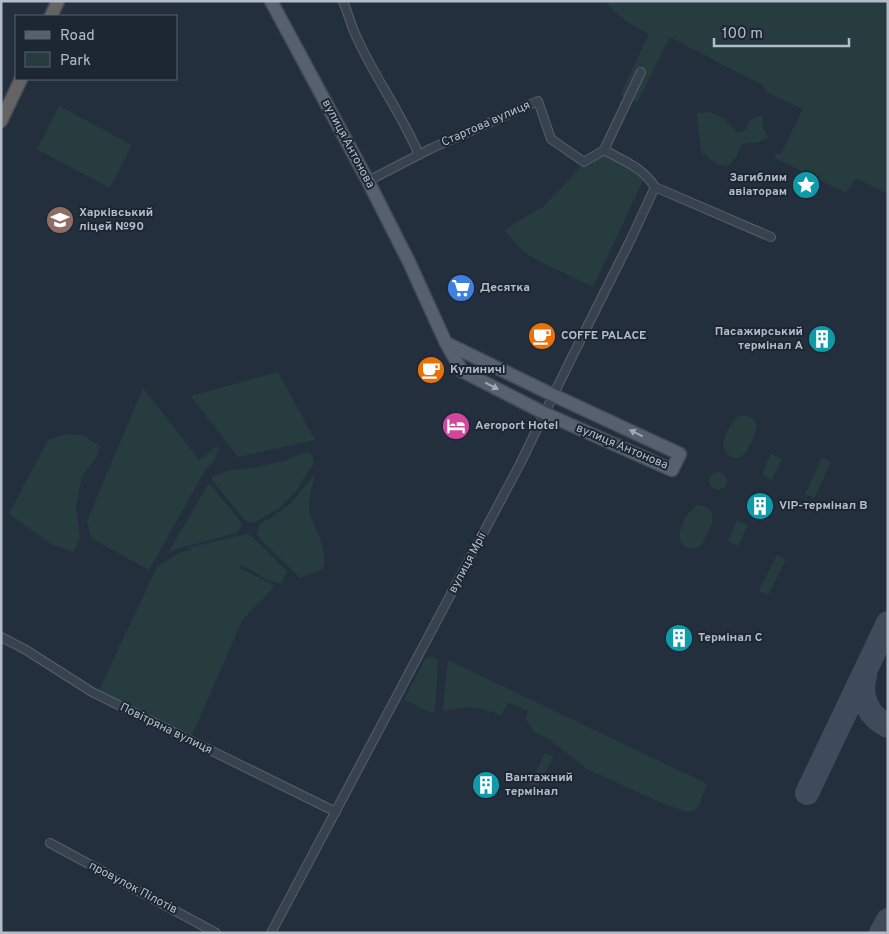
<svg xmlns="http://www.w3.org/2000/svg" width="889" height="934" viewBox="0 0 889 934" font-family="Overpass,sans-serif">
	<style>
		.green { fill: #263c3f }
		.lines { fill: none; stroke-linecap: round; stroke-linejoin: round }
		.taxiway { stroke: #3f4a5a; stroke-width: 24 }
		.minor-casing { stroke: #565f6c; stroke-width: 10 }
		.primary-casing { stroke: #414a57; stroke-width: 15 }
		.trunk-casing { stroke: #434c59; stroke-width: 15 }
		.minor { stroke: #38414e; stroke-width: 8 }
		.primary { stroke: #56606e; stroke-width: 12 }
		.trunk { stroke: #656462; stroke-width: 12 }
		.oneway { fill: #a1aab7 }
		.labels { text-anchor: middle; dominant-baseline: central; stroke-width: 4; stroke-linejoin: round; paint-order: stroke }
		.street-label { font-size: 12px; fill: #b4bcc9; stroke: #1d2633 }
		.poi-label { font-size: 12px; font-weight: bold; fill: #b4bcc9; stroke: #1d2633; text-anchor: start }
	</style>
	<rect width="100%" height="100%" fill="#242f3e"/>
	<!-- green -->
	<g class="green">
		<path d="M605,1H888V194L856,178L846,193L775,158V154H781L803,109L768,93L762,85L670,37L637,103L620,95L649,34C631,25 618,17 605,1Z"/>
		<polygon points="59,106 132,145 110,188 37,149"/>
		<polygon points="710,112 723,118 738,133 745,130 750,120 761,115 763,121 762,125 768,138 758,142 742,144 736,157 729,166 716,164 701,151 697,113"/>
		<polygon points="605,154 644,178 593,287 539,261 523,251 504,230 544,206 583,164 588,167"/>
		<polygon points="278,372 315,440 238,457 191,396"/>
		<polygon points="143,388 199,460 219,445 215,459 204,472 149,570 91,538 87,521"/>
		<path d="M741,415C762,417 757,430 751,443C748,448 746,454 742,456C739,458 733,458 730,456C714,448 731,420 741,415Z"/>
		<polygon points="68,434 83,435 100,446 97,456 82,476 76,506 80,538 74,552 53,545 9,514 48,440"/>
		<path d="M307,452C312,453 313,458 314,463L296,491L279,508L254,523L249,522L244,519L211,479L213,476L231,470L253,468L287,460Z"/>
		<polygon points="771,454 782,459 772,480 762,475"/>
		<polygon points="822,457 831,462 814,498 805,494"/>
		<circle cx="718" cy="481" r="9"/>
		<path d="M315,474C313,485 308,498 309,509C313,531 329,545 323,569L300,578L260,539L257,534L260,524L274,516L291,503Z"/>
		<polygon points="209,483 242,523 240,529 236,533 180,548 168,553"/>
		<path d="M698,505C718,508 714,521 707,534C705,538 703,545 698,547C695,549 690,549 687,547C670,539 687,511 698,505Z"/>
		<polygon points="737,520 748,525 738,546 728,541"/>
		<path d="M246,534C254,536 279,564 287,571L281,584L268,580L242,565L239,568L275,586L243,619L191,737L99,690L157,567L180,552L192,550L188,548Z"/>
		<polygon points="777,555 786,559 768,595 759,591"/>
		<polygon points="429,657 434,657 438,660 435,711 431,713 404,700 425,659"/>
		<path d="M448,660L707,784L699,806L693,811L687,812L655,800L589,770L549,739L534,732L526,719L528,711L508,702L501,716C487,709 472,705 456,709C452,709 448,711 444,711L443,709Z"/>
		<polygon points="545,753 553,757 539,785 529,785"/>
	</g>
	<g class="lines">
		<!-- taxiway -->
		<g class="taxiway">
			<path d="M865,676C859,697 868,716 888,726"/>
			<polyline points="807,793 888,623"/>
			<polyline points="881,933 888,920"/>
		</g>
		<defs>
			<g id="minor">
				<path d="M343,1C348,13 351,26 357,38C375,78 402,114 419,155"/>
				<polyline points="604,150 641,72"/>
				<path d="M368,181L430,149L538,101L551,139L584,162L604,150C624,161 642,167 655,187L771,237"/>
				<polyline points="1,637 26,650 92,692 336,812"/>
				<polyline points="50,843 216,933"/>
				<polyline points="271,933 520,464 569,363 631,239 655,187"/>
			</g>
			<polyline id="primary" points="271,1 368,181 409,262 446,343 462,371 544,413 672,470 680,454 553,395 446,343"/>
			<g id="trunk">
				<polyline points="51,16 58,1"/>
				<polyline points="1,121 21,79"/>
			</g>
		</defs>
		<!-- minor casing -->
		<use href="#minor" class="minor-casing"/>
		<!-- primary casing -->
		<use href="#primary" class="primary-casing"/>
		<!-- trunk casing -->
		<use href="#trunk" class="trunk-casing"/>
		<!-- minor -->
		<use href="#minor" class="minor"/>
		<!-- primary -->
		<use href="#primary" class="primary"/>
		<!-- trunk -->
		<use href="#trunk" class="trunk"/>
	</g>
	<!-- one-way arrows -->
	<defs><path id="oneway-solid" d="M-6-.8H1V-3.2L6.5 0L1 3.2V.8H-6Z" transform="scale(1.25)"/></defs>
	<g class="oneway">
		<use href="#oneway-solid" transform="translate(492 386) rotate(27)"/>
		<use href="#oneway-solid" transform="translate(636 433) rotate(-154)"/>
	</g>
	<!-- icons -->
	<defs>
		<symbol id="sight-disc" viewBox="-11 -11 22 22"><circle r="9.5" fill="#0f9aa8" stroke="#1d2633"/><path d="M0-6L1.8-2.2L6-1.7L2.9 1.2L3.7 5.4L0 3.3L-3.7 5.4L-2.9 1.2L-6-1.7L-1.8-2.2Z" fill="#fff"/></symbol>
		<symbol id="school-disc" viewBox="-11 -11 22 22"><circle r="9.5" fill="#8d6e63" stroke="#1d2633"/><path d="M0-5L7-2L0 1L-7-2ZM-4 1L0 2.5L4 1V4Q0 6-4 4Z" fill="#fff"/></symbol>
		<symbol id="supermarket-disc" viewBox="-11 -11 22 22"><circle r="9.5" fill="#3f7fe0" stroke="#1d2633"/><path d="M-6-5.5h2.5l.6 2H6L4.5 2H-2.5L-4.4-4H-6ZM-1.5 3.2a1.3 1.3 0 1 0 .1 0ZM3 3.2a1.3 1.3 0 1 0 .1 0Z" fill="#fff"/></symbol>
		<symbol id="cafe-disc" viewBox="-11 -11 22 22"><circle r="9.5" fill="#e8710a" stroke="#1d2633"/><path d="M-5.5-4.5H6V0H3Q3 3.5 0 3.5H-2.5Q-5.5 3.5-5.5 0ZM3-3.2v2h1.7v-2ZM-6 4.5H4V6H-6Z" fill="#fff"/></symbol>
		<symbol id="building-disc" viewBox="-11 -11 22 22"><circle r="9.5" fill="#0f9aa8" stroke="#1d2633"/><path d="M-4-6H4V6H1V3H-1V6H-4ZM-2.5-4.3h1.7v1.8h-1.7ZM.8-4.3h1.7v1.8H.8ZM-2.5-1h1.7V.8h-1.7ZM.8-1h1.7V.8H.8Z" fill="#fff"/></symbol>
		<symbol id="hotel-disc" viewBox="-11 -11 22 22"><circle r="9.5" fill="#d1479c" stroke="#1d2633"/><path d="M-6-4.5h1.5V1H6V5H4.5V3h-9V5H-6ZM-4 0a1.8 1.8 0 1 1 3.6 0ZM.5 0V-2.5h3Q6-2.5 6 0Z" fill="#fff"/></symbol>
	</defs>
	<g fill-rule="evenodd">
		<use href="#sight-disc" x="790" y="169" width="32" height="32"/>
		<use href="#school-disc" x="44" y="204" width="32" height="32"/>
		<use href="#supermarket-disc" x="445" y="272" width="32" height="32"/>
		<use href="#cafe-disc" x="526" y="320" width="32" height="32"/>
		<use href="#building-disc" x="806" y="323" width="32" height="32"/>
		<use href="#cafe-disc" x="415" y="354" width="32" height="32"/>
		<use href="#hotel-disc" x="440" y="410" width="32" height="32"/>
		<use href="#building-disc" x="744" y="490" width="32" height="32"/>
		<use href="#building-disc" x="663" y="622" width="32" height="32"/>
		<use href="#building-disc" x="470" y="769" width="32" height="32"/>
	</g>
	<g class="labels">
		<!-- street labels -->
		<g class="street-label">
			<text transform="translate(486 124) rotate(-24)">Стартова вулиця</text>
			<text transform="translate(348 144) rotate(62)">вулиця Антонова</text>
			<text transform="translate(622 447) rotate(23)">вулиця Антонова</text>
			<text transform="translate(468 563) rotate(-62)">вулиця Мрії</text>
			<text transform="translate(166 729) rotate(26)">Повітряна вулиця</text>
			<text transform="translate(133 888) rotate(28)">провулок Пілотів</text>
		</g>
		<!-- poi labels -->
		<g class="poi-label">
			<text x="787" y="178" text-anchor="end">Загиблим<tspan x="787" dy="14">авіаторам</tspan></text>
			<text x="79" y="213">Харківський<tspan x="79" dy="14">ліцей №90</tspan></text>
			<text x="480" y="288">Десятка</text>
			<text x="803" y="332" text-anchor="end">Пасажирський<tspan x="803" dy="14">термінал A</tspan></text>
			<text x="561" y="336">COFFE PALACE</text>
			<text x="450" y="370">Кулиничі</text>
			<text x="475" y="426">Aeroport Hotel</text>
			<text x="779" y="506">VIP-термінал B</text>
			<text x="698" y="638">Термінал C</text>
			<text x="505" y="778">Вантажний<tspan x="505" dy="14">термінал</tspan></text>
		</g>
	</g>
	<!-- border -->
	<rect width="889" height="934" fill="none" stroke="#b4bcc9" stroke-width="5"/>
	<!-- legend -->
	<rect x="15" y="15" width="162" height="65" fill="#1d2633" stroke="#59626f"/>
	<rect x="25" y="31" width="25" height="8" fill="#56606e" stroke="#59626f"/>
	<text x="60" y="40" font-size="15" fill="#b4bcc9">Road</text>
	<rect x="25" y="52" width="25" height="15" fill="#263c3f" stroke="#59626f"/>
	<text x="60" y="65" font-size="15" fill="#b4bcc9">Park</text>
	<!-- scale -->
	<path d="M714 38v8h135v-8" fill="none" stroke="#b4bcc9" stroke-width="2.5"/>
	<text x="722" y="38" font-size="15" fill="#b4bcc9" stroke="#1d2633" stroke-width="4" paint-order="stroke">100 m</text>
</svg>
